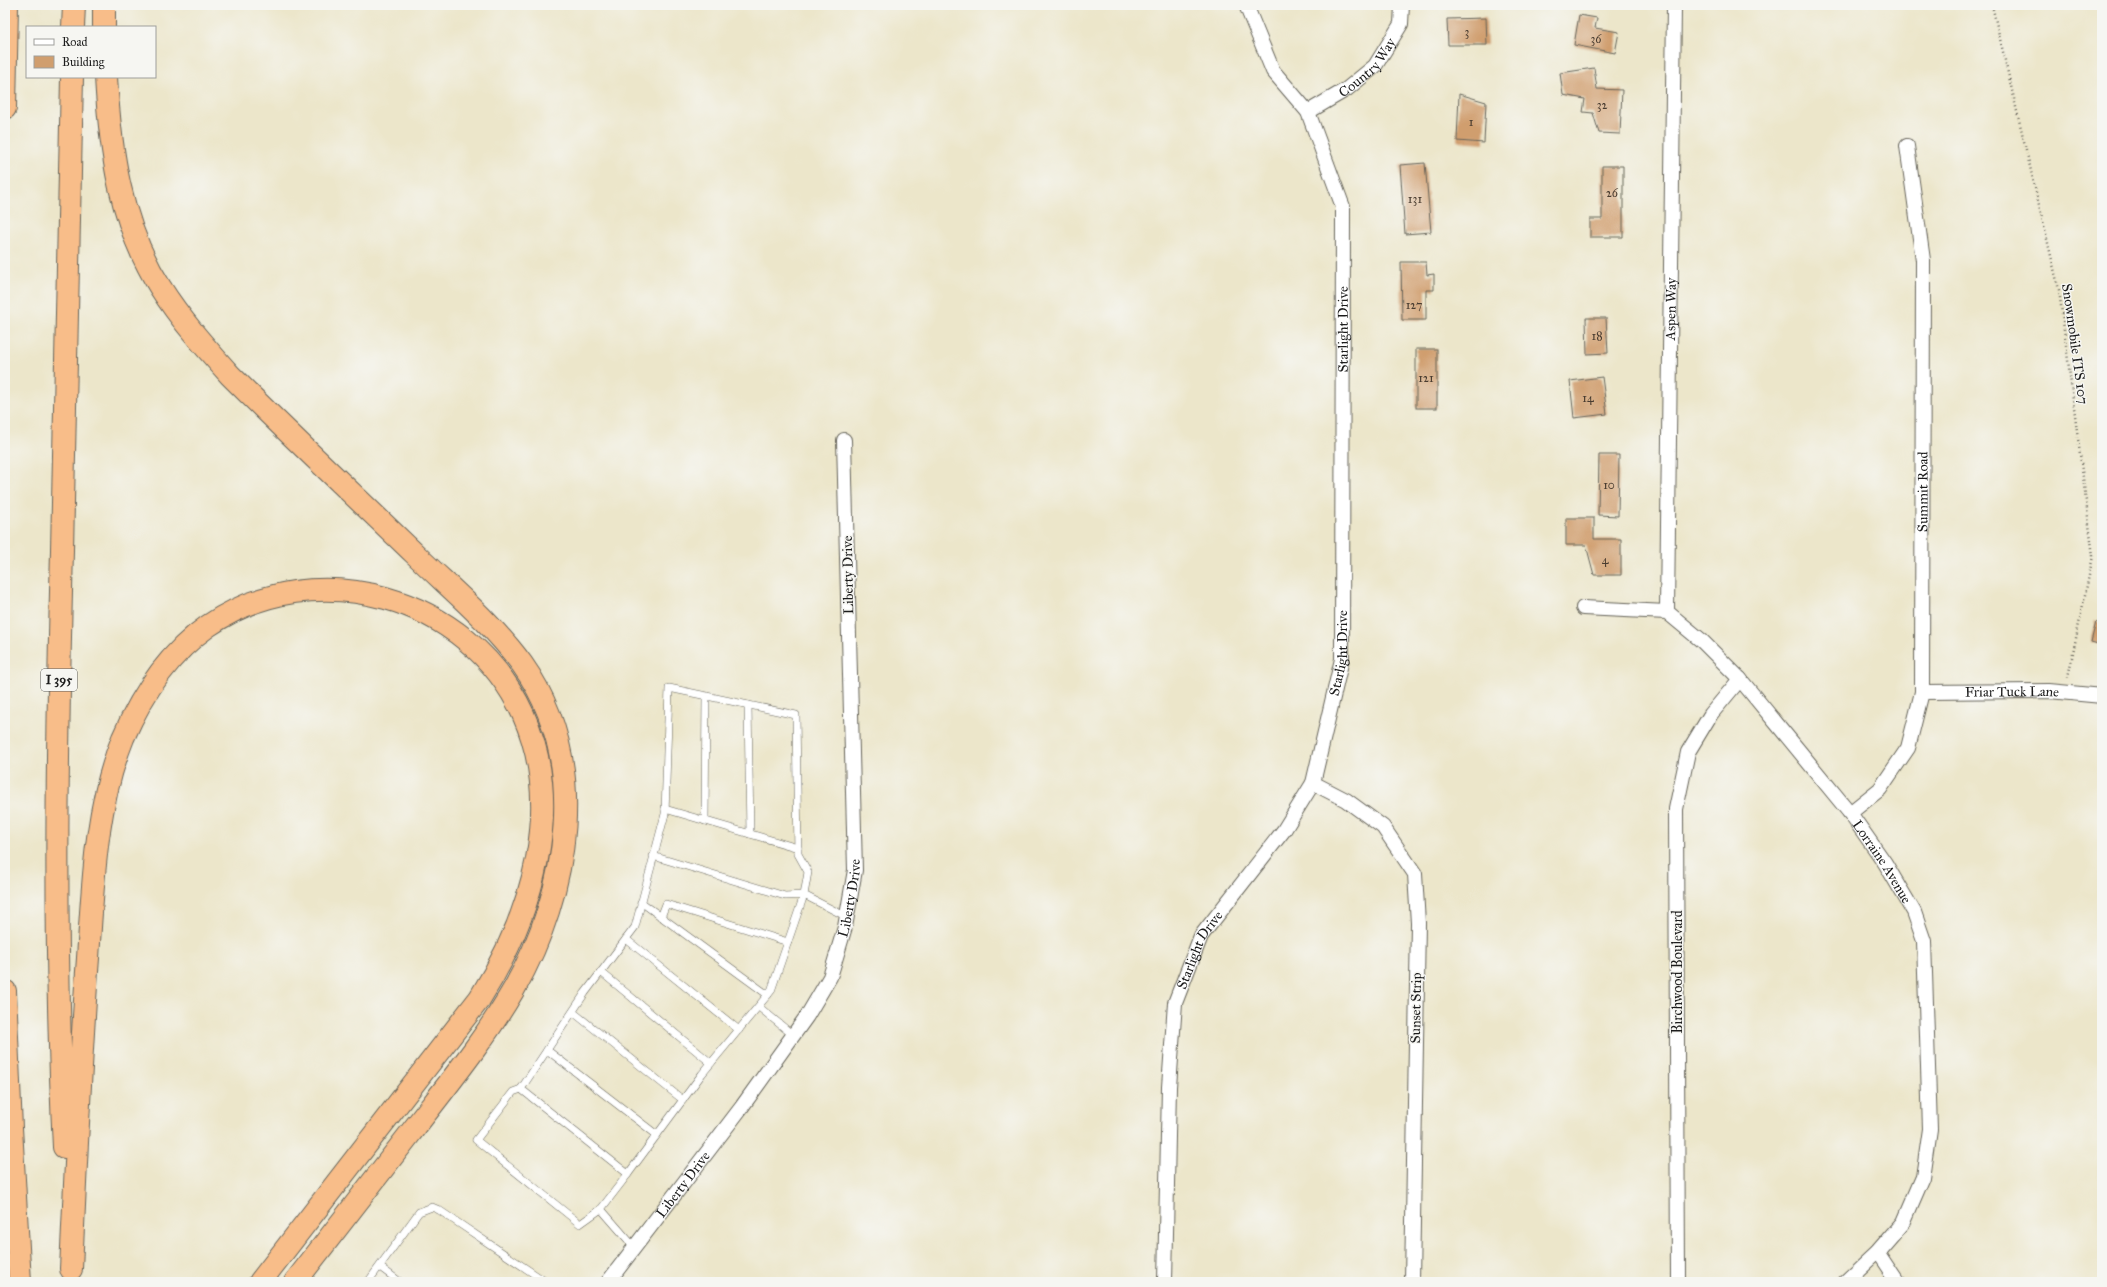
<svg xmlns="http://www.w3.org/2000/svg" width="2107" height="1287" viewBox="0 0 2107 1287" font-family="'IM FELL Great Primer',serif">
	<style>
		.building { fill: #d09e6e }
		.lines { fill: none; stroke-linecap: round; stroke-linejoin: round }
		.service-casing { stroke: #656359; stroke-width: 8 }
		.minor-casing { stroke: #656359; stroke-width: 16 }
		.motorway-casing { stroke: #656359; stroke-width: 24 }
		.path { stroke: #656359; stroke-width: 2.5; stroke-dasharray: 1 3; stroke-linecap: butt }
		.service { stroke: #fff; stroke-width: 7 }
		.minor { stroke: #fff; stroke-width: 14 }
		.motorway { stroke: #f8bd89; stroke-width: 22 }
		.labels { text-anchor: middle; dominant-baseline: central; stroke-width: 3; stroke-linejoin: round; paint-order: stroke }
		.number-label { font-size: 12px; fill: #493c30 }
		.shield { fill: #f6f6f2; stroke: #5d5d5c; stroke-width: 1 }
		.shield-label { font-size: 13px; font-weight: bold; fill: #1c1c1c }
		.street-label { font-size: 14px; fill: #1c1c1c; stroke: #f6f6f2 }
	</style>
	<rect width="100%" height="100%" fill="#f6f6f2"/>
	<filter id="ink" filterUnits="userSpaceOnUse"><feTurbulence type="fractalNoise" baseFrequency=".025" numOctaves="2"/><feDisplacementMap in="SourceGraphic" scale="8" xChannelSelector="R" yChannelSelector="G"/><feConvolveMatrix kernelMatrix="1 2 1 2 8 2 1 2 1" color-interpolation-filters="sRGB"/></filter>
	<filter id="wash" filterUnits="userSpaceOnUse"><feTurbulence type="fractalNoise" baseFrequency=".012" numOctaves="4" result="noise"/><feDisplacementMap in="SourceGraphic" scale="16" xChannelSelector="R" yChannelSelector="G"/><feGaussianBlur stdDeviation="0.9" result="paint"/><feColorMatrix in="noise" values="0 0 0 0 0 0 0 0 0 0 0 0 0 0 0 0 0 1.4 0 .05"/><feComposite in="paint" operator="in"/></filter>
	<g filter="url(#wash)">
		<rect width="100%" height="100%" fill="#ece6ca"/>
		<g id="blocks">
			<!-- building -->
			<g class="building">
				<polygon points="1579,15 1597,18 1595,28 1619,32 1615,53 1574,45"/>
				<polygon points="1486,18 1487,45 1448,45 1447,19"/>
				<polygon points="1594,68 1597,89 1622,90 1620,134 1599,133 1593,113 1583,112 1585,99 1563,95 1560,73"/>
				<polygon points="1459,94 1486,102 1484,143 1457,141"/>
				<polygon points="1425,163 1431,232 1405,234 1400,165"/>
				<polygon points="1602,166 1623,166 1623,237 1590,237 1590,219 1602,219"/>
				<polygon points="1401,262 1426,262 1427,275 1434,274 1434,290 1426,290 1426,320 1402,320"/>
				<polygon points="1586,318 1606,318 1608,353 1587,354"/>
				<rect x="1416" y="349" width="21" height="59"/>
				<polygon points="1602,377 1607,414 1574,418 1570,381"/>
				<polygon points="1599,455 1619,455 1618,516 1598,515"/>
				<polygon points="1566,518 1594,518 1594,539 1621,539 1621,575 1594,575 1586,545 1566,545"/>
				<polygon points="2096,622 2102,623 2102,645 2091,642"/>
			</g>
		</g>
	</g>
	<g filter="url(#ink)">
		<use href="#blocks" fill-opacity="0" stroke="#656359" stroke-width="1"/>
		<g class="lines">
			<defs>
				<g id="service">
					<polyline points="748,705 750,834"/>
					<polyline points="665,809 798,848"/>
					<polyline points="705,821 706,696"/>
					<polyline points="653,856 785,896 804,895 771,991 702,1074 628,1174 521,1089 585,993 635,927 665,814 669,688 796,715 798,854 808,872 804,895 847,917"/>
					<polyline points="641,902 768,995"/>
					<polyline points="661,917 666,904 788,942"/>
					<polyline points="626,939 739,1030"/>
					<polyline points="601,972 711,1063"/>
					<polyline points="759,1007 793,1035"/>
					<polyline points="573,1012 683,1100"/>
					<polyline points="547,1050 657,1135"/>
					<polyline points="521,1089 513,1092 476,1140 580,1224 601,1209"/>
					<polyline points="628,1174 601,1209 635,1248"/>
					<polyline points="380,1267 400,1282"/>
					<polyline points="368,1282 419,1212 432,1207 439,1210 546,1282"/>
				</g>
				<g id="minor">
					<path id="s1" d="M1308,112L1347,89L1375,66L1401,24L1402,5"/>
					<path id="s2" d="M1583,608L1667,612L1702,641L1740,679L1850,813L1885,863L1914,912L1924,941L1930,1129L1923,1177L1904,1221L1877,1252L1845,1282"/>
					<path id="s3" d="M1667,612L1674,5"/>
					<path id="s4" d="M1922,692L2049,691L2102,696"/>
					<polyline points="1313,783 1346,800 1383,827 1415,874 1418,923 1412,1282"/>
					<path id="s5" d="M1850,813L1880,789L1908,748L1922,692L1923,260L1907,146"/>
					<polyline points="1877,1252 1897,1282"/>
					<path id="s6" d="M608,1282L741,1108L807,1016L830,977L845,927L855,870L844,440"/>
					<path id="s7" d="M1165,1282L1169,1087L1175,1003L1201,936L1284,830L1313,783L1342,659L1343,207L1308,112L1273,71L1246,5"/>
					<polyline points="1678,1282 1676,809 1688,752 1711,714 1740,679"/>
				</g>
				<g id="motorway">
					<polyline points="104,5 104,27"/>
					<polyline points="73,27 74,5"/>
					<path d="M106,77C110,149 120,224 160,287C180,319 205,347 230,375C291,436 354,495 416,555C452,590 492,623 522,664C591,761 569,892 514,989C484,1041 445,1088 409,1135C371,1184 333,1233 295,1282"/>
					<polyline points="5,108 7,5"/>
					<polyline points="5,991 11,1128 20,1282"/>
					<path d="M64,1147C54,948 57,749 62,550C65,392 69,235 72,77"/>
					<path d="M71,1269C76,1166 80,1062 88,958C93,885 95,807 123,738C142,694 168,654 208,626C315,552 469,596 523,714C565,808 532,915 480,998L260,1282"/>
				</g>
			</defs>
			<!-- service casing -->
			<use href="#service" class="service-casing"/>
			<!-- minor casing -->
			<use href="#minor" class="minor-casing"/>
			<!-- motorway casing -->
			<use href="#motorway" class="motorway-casing"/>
			<!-- path -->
			<polyline class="path" points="1992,5 2059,290 2093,556 2068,677"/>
			<!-- service -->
			<use href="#service" class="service"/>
			<!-- minor -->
			<use href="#minor" class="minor"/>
			<!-- motorway -->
			<use href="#motorway" class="motorway"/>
		</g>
	</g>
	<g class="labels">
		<!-- number labels -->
		<g class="number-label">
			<text x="1467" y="32">3</text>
			<text x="1596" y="39">36</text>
			<text x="1602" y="105">32</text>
			<text x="1471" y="122">1</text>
			<text x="1612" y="193">26</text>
			<text x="1415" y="199">131</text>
			<text x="1414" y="305">127</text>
			<text x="1597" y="336">18</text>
			<text x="1426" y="378">121</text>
			<text x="1588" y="398">14</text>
			<text x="1609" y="485">10</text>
			<text x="1605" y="560">4</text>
		</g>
		<!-- shield labels -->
		<rect class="shield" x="41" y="669" width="36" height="22" rx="3"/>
		<g class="shield-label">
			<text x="59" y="680">I 395</text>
		</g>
		<!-- street labels -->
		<g class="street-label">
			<text stroke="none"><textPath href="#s1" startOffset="75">Country Way</textPath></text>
			<text stroke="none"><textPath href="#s3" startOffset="303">Aspen Way</textPath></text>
			<text stroke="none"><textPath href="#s7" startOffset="998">Starlight Drive</textPath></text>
			<text transform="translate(2075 344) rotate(82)">Snowmobile ITS 107</text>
			<text stroke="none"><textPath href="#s5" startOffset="346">Summit Road</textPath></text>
			<text transform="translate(848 575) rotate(-91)">Liberty Drive</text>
			<text stroke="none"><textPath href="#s7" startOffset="674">Starlight Drive</textPath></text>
			<text stroke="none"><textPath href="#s4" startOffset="90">Friar Tuck Lane</textPath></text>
			<text stroke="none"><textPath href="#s2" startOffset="415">Lorraine Avenue</textPath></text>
			<text stroke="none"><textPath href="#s6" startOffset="459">Liberty Drive</textPath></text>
			<text stroke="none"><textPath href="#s7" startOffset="338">Starlight Drive</textPath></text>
			<text transform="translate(1677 972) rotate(-90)">Birchwood Boulevard</text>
			<text transform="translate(1416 1008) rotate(-89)">Sunset Strip</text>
			<text stroke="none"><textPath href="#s6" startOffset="123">Liberty Drive</textPath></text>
		</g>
	</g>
	<!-- margin -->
	<rect width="2107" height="1287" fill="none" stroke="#f6f6f2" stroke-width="20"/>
	<!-- legend -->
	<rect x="26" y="26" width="130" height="52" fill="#f6f6f2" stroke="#9f9f9c"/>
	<rect x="34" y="39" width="20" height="6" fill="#ffffff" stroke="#9f9f9c"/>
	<text x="62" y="46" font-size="12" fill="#1c1c1c">Road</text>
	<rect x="34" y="56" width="20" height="12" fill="#d09e6e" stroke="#9f9f9c"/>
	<text x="62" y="66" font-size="12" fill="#1c1c1c">Building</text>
</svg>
